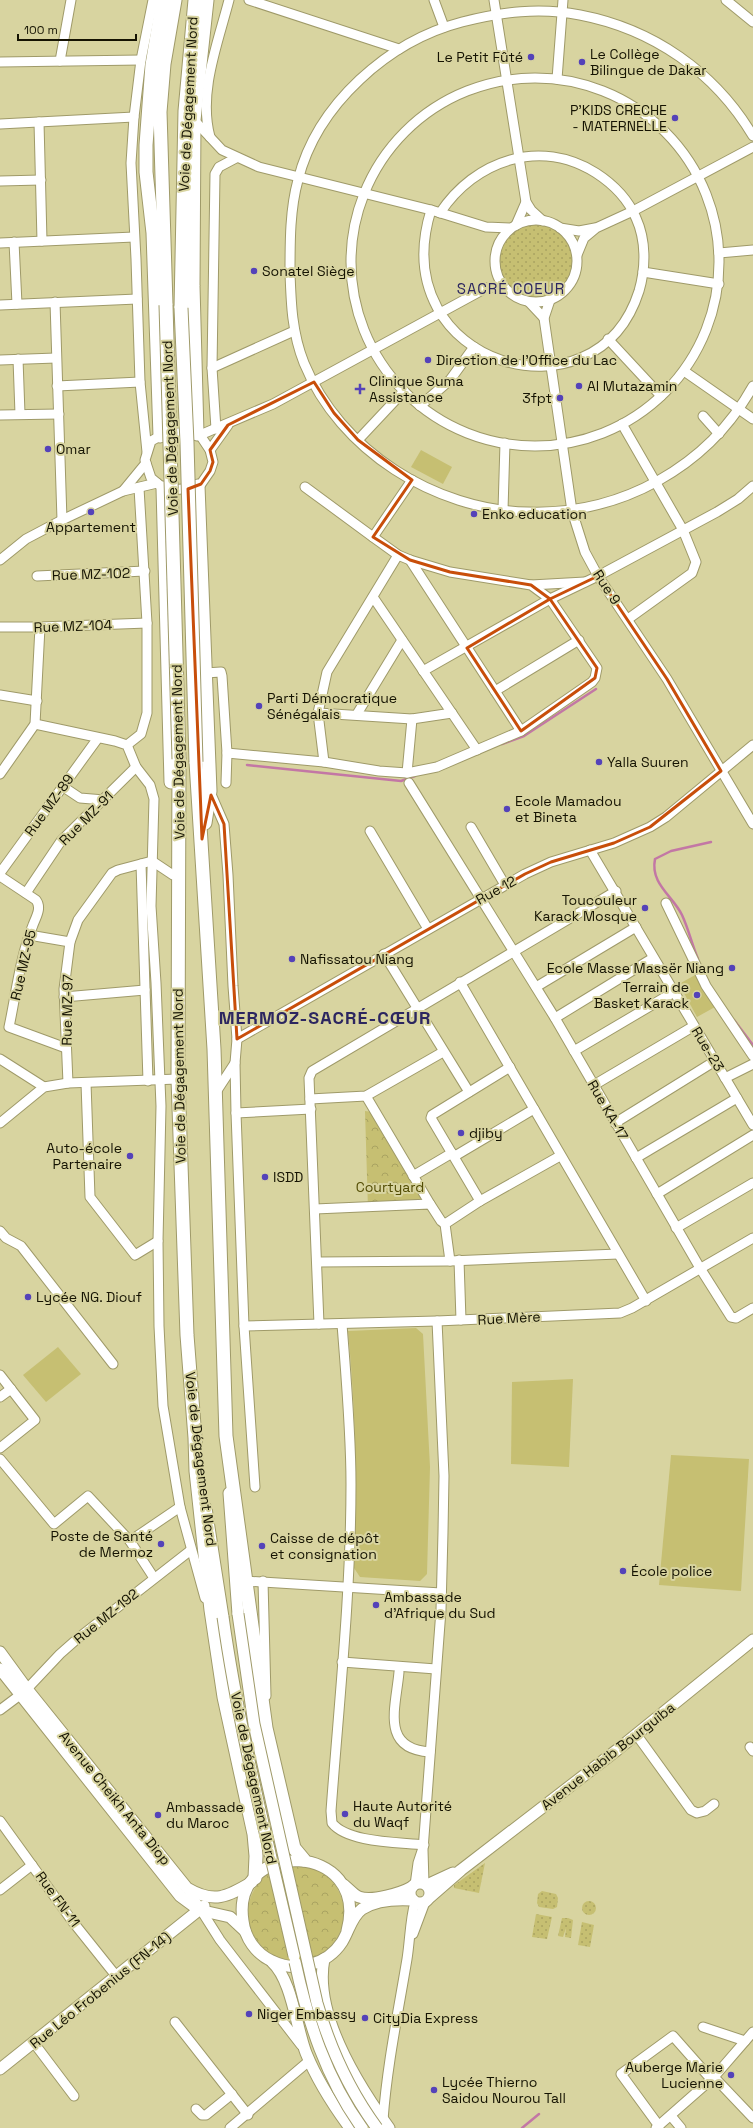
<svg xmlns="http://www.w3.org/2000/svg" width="753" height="2128" viewBox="0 0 753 2128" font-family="'Space Grotesk',sans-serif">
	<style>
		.grass { fill: url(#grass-dots) }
		.park { fill: url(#park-crowns) }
		.garden { fill: #c6bf72 }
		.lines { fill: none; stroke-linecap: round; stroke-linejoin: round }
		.stream { stroke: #c377a5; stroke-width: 2.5 }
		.minor-casing { stroke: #9f9a69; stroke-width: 11 }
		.major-casing { stroke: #9f9a69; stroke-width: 13 }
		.highway-casing { stroke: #9f9a69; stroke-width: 15 }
		.minor { stroke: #fff; stroke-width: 9 }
		.major { stroke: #fff; stroke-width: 11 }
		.highway { stroke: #fff; stroke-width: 13 }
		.major-bridge-casing { stroke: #9f9a69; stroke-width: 13; stroke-linecap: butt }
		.highway-bridge-casing { stroke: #9f9a69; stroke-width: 15; stroke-linecap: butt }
		.major-bridge { stroke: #fff; stroke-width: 11 }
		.highway-bridge { stroke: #fff; stroke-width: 13 }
		.marked { fill: none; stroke: #c84e0a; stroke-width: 3; stroke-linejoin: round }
		.poi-dot { fill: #5442b9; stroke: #d8d4a0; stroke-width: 1.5 }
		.labels { text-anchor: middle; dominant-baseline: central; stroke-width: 4; stroke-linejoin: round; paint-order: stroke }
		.poi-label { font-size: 14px; fill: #151302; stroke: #d8d4a0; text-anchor: start }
		.street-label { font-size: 14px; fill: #151302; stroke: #d8d4a0 }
		.park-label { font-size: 14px; fill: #534d04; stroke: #d8d4a0 }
		.neighbourhood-label { font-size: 15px; letter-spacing: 1px; fill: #2c2660; stroke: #d8d4a0 }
		.district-label { font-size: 18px; font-weight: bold; letter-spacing: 1px; fill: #2c2660; stroke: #d8d4a0 }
	</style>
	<defs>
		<pattern id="grass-dots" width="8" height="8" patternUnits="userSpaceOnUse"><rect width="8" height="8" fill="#c6bf72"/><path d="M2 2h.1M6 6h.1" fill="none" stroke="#a9a361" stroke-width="1.8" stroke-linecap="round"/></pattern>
		<pattern id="park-crowns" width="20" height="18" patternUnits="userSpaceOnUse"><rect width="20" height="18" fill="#c6bf72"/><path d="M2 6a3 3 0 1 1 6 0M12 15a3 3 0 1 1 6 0" fill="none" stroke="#a9a361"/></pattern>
	</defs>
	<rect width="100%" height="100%" fill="#d8d4a0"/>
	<!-- grass -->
	<g class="grass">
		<circle cx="536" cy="262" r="38"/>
		<polygon points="485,1863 479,1893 454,1888 454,1885 457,1883"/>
		<polygon points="542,1891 556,1894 558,1898 557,1907 553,1909 539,1907 537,1903 538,1894"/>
		<circle cx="589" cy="1908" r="7"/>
		<polygon points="536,1914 552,1917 547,1939 532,1937"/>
		<polygon points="562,1918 568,1918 573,1920 571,1938 565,1937 566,1928 563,1937 558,1936"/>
		<polygon points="582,1922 594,1925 590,1947 578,1945"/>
	</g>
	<!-- park -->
	<g class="park">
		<polygon points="365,1111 372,1112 430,1210 368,1210"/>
		<circle cx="296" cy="1913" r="48"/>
	</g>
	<!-- garden -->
	<g class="garden">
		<polygon points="421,450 452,467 443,484 411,467"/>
		<polygon points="697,974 715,1007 697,1017 679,984"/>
		<path d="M416,1328L423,1334L430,1467L427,1574L420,1581L360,1577L354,1568C357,1487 356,1412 348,1331Z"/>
		<polygon points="58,1347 81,1374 46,1402 23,1375"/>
		<polygon points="573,1379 569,1467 511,1464 512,1382"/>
		<polygon points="671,1455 749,1459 741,1591 659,1585"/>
	</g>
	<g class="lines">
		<!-- stream -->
		<g class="stream">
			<polyline points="502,744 524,736 596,689"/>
			<polyline points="247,765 401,781 415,776"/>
			<path d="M698,959C692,945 689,930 682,915C673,896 650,884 655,859L671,851L711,842"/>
			<polyline points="734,1020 753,1045"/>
			<polyline points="522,2128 539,2114"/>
		</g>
		<defs>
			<g id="minor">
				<polyline points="249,0 399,49"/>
				<polyline points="434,0 444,27"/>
				<polyline points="494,0 526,202 531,210 543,221"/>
				<polyline points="726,0 753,22"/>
				<polyline points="60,61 71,0"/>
				<polyline points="0,62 141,60"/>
				<circle cx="535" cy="262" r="184"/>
				<polyline points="557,79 563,0"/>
				<polyline points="194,120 222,150 259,167 431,210 486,227 511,228"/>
				<polyline points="39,122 42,241"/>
				<polyline points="0,124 134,117"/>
				<path d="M753,136C715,72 653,29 580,15C539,7 502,12 462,22C389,41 317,104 298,180C290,209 290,241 290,272C291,303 292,333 304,363C340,451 435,510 528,512C621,515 708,467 753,386"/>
				<path d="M210,137C198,92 218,43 229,0"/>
				<polyline points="0,181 41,180"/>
				<path d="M431,210C383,366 596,427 639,291C646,267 646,240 636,218C628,199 613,184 596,173C540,138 475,160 440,213"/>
				<circle cx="536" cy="261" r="41"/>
				<polyline points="516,225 526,202"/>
				<polyline points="560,228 579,231 595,228"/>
				<polyline points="14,242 17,304"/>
				<polyline points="0,243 134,237"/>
				<polyline points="719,253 753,250"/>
				<polyline points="577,255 584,238 596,228 633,211 753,147"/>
				<polyline points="643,272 719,284"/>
				<polyline points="550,300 544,318 572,511 585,552 598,576 667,679 753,824"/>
				<polyline points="55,302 62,520"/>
				<polyline points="529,302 544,318"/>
				<polyline points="0,305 137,299"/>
				<polyline points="608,339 661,396"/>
				<polyline points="18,359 20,414"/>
				<polyline points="0,360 56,358"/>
				<polyline points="212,368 294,331"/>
				<polyline points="684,371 753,419"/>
				<polyline points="57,386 140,382"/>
				<polyline points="420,406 450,380 474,347"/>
				<polyline points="0,415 59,414"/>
				<polyline points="703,416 719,434"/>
				<polyline points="622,424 683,530 696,562 692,573 628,619"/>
				<polyline points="216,429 212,368 215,174 219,167 236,158"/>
				<polygon points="191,432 200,435 210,450 213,462 210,471 201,484 194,488 170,490 163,488 151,478 145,460 151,441 164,434"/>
				<polyline points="200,435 273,404 486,288 502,285"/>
				<polyline points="358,440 404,391"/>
				<polyline points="210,450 228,425"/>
				<polyline points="147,452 140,382 136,259 131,163 134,117 141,60 153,0"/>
				<polyline points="123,491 146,463"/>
				<polyline points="503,510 505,443"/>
				<polyline points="373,537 412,480"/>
				<polyline points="0,560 26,539 62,520 123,491 157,483"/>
				<polyline points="410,560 521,731"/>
				<polyline points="37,576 145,571"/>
				<polyline points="531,585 585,582"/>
				<polyline points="373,597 477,750"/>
				<polyline points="0,627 40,627 147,623"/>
				<polyline points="423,671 550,599 598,576 717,512 738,499 753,486"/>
				<polyline points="205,673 221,672 222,676 227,753 226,783"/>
				<polyline points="495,691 579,640"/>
				<polyline points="0,695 37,701"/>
				<polyline points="318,713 412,719 452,713"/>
				<polyline points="357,714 402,640"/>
				<polyline points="35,724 115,741 127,745 136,767 150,785 154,799 151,906 156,983 161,1106 158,1241 159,1326 163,1406 180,1507 205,1598"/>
				<polyline points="127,745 141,734 147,713 147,623 139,488"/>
				<polyline points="227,753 324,762 379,771 407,773 437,767 521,731 592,682 595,678 597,668 550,599 531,585 450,572 410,560 398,555 373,537 305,487"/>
				<polyline points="324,762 318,713 327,672 398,555"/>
				<polyline points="407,773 412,719"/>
				<polyline points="0,774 35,724 40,627"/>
				<polyline points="409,783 555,1018 700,1268 731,1317 736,1318 753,1308"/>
				<polyline points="62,786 80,798 104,800"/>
				<polyline points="210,792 224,824 228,875 233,986 237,1039 235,1063 236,1113 244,1326 255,1487"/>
				<polyline points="471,827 505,885"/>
				<polyline points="370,831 428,929"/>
				<polyline points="590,850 753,1125"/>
				<polyline points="141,864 148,1081"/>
				<polyline points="0,873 98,738"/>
				<path d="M0,876L36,900C42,908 36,917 33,925C20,957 16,994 9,1027L66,1048"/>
				<polyline points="26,893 61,841 136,767"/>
				<polyline points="666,903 706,986 753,1056"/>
				<polyline points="29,935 70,942"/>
				<polyline points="384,954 469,1092"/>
				<polyline points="460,982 646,1301"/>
				<polyline points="536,987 636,927"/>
				<polyline points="64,997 145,990"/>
				<polyline points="555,1018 653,958"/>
				<polyline points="237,1039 525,874 551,862 614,843 650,827 666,817 753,745"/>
				<polyline points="574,1051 674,992"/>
				<polyline points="0,1059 44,1087"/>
				<polyline points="725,1078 753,1064"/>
				<polyline points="68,1083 64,989 70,942 78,920 112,873 118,870 152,861 173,875"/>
				<polyline points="86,1083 90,1197 135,1255 158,1241"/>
				<polyline points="594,1085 694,1026"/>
				<polyline points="216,1092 235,1063"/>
				<polyline points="366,1096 430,1204 441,1221 445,1224"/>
				<polyline points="310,1099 366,1096 443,1052"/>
				<polyline points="236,1113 311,1109"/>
				<polyline points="0,1123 44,1087 68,1083 178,1079"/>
				<polyline points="615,1123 715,1061"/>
				<polyline points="455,1156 534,1109"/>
				<polyline points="636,1158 737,1098"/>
				<polyline points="413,1176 452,1153"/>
				<polyline points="657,1194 753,1135"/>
				<polyline points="480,1201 431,1118 432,1115 510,1067"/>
				<polyline points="315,1209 430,1204"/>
				<polyline points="676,1228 753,1183"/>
				<polyline points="0,1231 6,1238 21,1246 113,1364"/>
				<polyline points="459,1260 461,1320"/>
				<polyline points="450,1261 445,1224 480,1201 560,1156"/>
				<polyline points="318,1262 450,1261 618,1254"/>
				<polyline points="319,1324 309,1078 312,1071 616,891"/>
				<path d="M342,1324C346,1377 351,1431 351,1484C351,1593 339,1702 331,1811L332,1823C348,1843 399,1842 424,1845"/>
				<polyline points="244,1326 437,1321 620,1313 632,1308 753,1238"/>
				<polyline points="0,1375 35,1420 0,1448"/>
				<polyline points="0,1397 11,1389"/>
				<polyline points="0,1459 54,1524 88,1496 130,1541 154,1578"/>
				<polyline points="130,1541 180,1507"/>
				<polyline points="245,1581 441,1593"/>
				<polyline points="263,1581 266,1696"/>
				<polyline points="342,1662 436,1669"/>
				<path d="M399,1672C396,1707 380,1749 430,1752"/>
				<polyline points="27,1689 60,1654 77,1639 191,1550"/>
				<polyline points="0,1710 20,1695"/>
				<polyline points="636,1734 691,1810 697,1813 705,1811 714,1804"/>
				<polyline points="750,1747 753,1751"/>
				<polyline points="0,1821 73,1922 117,1977"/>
				<polyline points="424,1884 423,1850 441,1610 443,1532 444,1476 437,1321"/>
				<polyline points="415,1885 418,1863 422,1851"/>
				<polyline points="187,1888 220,1940 301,2045"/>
				<polyline points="0,1890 32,1865"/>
				<polyline points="413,1934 425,1902"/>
				<polyline points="175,2022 248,2115"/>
				<polyline points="703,2027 745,2041"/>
				<polyline points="34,2043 74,2096"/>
				<polyline points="714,2077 753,2118"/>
				<polyline points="196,2109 202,2115 206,2115 232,2094"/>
				<polyline points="671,2116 681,2128"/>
				<path d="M383,2120C387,2066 398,2013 407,1959C410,1940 410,1920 415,1902"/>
				<polyline points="659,2126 621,2074 673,2036 711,2079"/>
				<polyline points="230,2128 309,2061"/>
				<polyline points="656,2128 714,2077 753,2032"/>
			</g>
			<g id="major">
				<polyline points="229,1493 238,1614"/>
				<polyline points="206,1508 223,1617"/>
				<path d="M0,1652L27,1689L187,1888C214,1904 227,1897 252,1882"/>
				<polyline points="0,1669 180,1896 199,1910 230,1917 245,1931"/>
				<circle cx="420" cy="1893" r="10"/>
				<path d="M344,1885C349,1889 354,1895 359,1897C372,1902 401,1893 412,1887"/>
				<polyline points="427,1885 453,1873"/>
				<polyline points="430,1897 461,1870 617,1750 753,1640"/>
				<path d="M347,1931C371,1841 230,1837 243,1921C245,1938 256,1954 272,1961C296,1973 327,1965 342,1942C349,1931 351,1917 362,1909C376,1900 397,1899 413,1900"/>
				<path d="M324,1959C313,2014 358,2085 389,2128"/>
				<path d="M272,1962C292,1980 296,2027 306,2053C317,2080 333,2105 350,2128"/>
				<polyline points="0,2069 204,1906"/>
			</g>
			<g id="highway">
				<polyline points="166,305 160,112 164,64 175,0"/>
				<polyline points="181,308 185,111 195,0"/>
				<polyline points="197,434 193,286 194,120 207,0"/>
				<polyline points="160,436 153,233 146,172 146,145 152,65 163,0"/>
				<polyline points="198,486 210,791 205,823"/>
				<polyline points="163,488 171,782"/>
				<polyline points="179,759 178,1079 187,1335 195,1438 196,1471 211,1610 224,1697 254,1834 256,1856 255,1878"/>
				<polyline points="196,762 214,1049 226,1436 266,1728 294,1848 304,1860"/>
			</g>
		</defs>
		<!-- minor casing -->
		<use href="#minor" class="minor-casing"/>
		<!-- major casing -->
		<use href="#major" class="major-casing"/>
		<!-- highway casing -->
		<use href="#highway" class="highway-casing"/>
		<!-- minor -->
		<use href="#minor" class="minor"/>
		<!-- major -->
		<use href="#major" class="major"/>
		<!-- highway -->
		<use href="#highway" class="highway"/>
		<defs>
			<g id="major-bridge">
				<path d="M238,1614L254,1724L317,2003C330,2048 349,2090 377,2128"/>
				<path d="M223,1617C239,1731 268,1843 294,1956"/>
				<path d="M295,1962C308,2022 326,2078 362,2128"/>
			</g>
			<g id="highway-bridge">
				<polyline points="166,305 179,759"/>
				<polyline points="181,308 187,443 196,762"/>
			</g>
		</defs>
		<!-- major-bridge casing -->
		<use href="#major-bridge" class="major-bridge-casing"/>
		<!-- highway-bridge casing -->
		<use href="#highway-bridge" class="highway-bridge-casing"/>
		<!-- major-bridge -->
		<use href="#major-bridge" class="major-bridge"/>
		<!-- highway-bridge -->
		<use href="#highway-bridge" class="highway-bridge"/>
	</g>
	<!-- marked area -->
	<path class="marked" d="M314,382L334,413L358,440L412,480L373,537L410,560L450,572L531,585L550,599L467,648L521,731L595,678L597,668L550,599L598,576L667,679L721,771L650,827L614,843L551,862L525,874L237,1039L224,824L211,795L202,839L188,489L201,484L210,471L213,462L210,450L228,425Z"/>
	<!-- markers -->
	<g class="poi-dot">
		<circle cx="531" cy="57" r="4"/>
		<circle cx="582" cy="62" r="4"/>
		<circle cx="675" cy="118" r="4"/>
		<circle cx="254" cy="271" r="4"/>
		<circle cx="428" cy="360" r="4"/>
		<circle cx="579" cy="386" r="4"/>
		<path d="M358 383h4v4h4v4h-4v4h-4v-4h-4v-4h4z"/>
		<circle cx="560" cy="398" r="4"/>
		<circle cx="48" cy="449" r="4"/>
		<circle cx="91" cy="512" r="4"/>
		<circle cx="474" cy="514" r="4"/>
		<circle cx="259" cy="706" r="4"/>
		<circle cx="599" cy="762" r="4"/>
		<circle cx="507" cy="809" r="4"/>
		<circle cx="645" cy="908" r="4"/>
		<circle cx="292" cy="959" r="4"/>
		<circle cx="732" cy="968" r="4"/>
		<circle cx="697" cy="995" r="4"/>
		<circle cx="461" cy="1133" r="4"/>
		<circle cx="130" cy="1156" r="4"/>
		<circle cx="265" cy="1177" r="4"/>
		<circle cx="28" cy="1297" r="4"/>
		<circle cx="161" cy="1544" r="4"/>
		<circle cx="262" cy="1546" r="4"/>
		<circle cx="623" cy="1571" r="4"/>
		<circle cx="376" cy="1605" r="4"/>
		<circle cx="345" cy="1814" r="4"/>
		<circle cx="158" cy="1815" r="4"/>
		<circle cx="249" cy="2014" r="4"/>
		<circle cx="365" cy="2018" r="4"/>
		<circle cx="731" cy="2075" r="4"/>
		<circle cx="434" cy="2090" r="4"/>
	</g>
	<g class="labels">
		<!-- poi labels -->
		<g class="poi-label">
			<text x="590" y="54">Le Collège<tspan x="590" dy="16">Bilingue de Dakar</tspan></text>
			<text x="523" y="57" text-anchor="end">Le Petit Fûté</text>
			<text x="667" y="110" text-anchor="end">P'KIDS CRECHE<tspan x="667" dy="16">- MATERNELLE</tspan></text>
			<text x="262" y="271">Sonatel Siège</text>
			<text x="436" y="360">Direction de l'Office du Lac</text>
			<text x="369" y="381">Clinique Suma<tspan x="369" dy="16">Assistance</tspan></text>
			<text x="587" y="386">Al Mutazamin</text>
			<text x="552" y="398" text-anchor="end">3fpt</text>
			<text x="56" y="449">Omar</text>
			<text x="482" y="514">Enko education</text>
			<text x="91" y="527" text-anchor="middle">Appartement</text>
			<text x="267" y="698">Parti Démocratique<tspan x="267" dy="16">Sénégalais</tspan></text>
			<text x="607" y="762">Yalla Suuren</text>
			<text x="515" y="801">Ecole Mamadou<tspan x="515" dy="16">et Bineta</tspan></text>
			<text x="637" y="900" text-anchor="end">Toucouleur<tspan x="637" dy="16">Karack Mosque</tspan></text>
			<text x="300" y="959">Nafissatou Niang</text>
			<text x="724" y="968" text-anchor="end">Ecole Masse Massër Niang</text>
			<text x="689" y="987" text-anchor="end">Terrain de<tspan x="689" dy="16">Basket Karack</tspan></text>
			<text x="469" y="1133">djiby</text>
			<text x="122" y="1148" text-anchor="end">Auto-école<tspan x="122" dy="16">Partenaire</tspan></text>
			<text x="273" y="1177">ISDD</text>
			<text x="36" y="1297">Lycée NG. Diouf</text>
			<text x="153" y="1536" text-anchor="end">Poste de Santé<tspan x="153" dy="16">de Mermoz</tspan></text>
			<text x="270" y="1538">Caisse de dépôt<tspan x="270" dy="16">et consignation</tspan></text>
			<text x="631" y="1571">École police</text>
			<text x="384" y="1597">Ambassade<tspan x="384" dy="16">d'Afrique du Sud</tspan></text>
			<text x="353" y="1806">Haute Autorité<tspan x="353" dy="16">du Waqf</tspan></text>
			<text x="166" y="1807">Ambassade<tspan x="166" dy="16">du Maroc</tspan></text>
			<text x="257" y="2014">Niger Embassy</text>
			<text x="373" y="2018">CityDia Express</text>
			<text x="723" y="2067" text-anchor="end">Auberge Marie<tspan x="723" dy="16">Lucienne</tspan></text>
			<text x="442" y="2082">Lycée Thierno<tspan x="442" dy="16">Saidou Nourou Tall</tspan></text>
		</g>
		<!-- street labels -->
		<g class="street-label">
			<text transform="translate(188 104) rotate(-87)">Voie de Dégagement Nord</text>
			<text transform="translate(170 428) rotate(-92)">Voie de Dégagement Nord</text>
			<text transform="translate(91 574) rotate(-2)">Rue MZ-102</text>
			<text transform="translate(607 587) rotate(57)">Rue 9</text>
			<text transform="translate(73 626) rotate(-2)">Rue MZ-104</text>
			<text transform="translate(178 752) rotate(-91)">Voie de Dégagement Nord</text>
			<text transform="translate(49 805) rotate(-54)">Rue MZ-89</text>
			<text transform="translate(86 818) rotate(-45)">Rue MZ-91</text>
			<text transform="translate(496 890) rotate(-29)">Rue 12</text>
			<text transform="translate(23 965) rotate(-77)">Rue MZ-95</text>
			<text transform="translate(67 1010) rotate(-89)">Rue MZ-97</text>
			<text transform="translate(708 1049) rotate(59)">Rue-23</text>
			<text transform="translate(179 1076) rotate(-91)">Voie de Dégagement Nord</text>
			<text transform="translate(608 1110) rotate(60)">Rue KA-17</text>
			<text transform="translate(509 1318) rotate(-3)">Rue Mère</text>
			<text transform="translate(201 1459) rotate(83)">Voie de Dégagement Nord</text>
			<text transform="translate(106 1616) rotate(-39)">Rue MZ-192</text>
			<text transform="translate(608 1756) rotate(-38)">Avenue Habib Bourguiba</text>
			<text transform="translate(254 1778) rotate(78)">Voie de Dégagement Nord</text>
			<text transform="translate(115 1798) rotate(51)">Avenue Cheikh Anta Diop</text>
			<text transform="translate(58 1899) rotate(54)">Rue FN-11</text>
			<text transform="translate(100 1990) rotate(-39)">Rue Léo Frobenius (FN-14)</text>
		</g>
		<!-- park labels -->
		<g class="park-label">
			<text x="390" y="1187">Courtyard</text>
		</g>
		<!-- neighbourhood labels -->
		<g class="neighbourhood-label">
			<text x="511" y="288">SACRÉ COEUR</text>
		</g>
		<!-- district labels -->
		<g class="district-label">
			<text x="325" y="1017">MERMOZ-SACRÉ-CŒUR</text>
		</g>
	</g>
	<!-- scale -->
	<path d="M18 34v6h118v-6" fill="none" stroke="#151302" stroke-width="2"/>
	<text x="24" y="34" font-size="12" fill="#151302" stroke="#d8d4a0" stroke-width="3" paint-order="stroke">100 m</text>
</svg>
